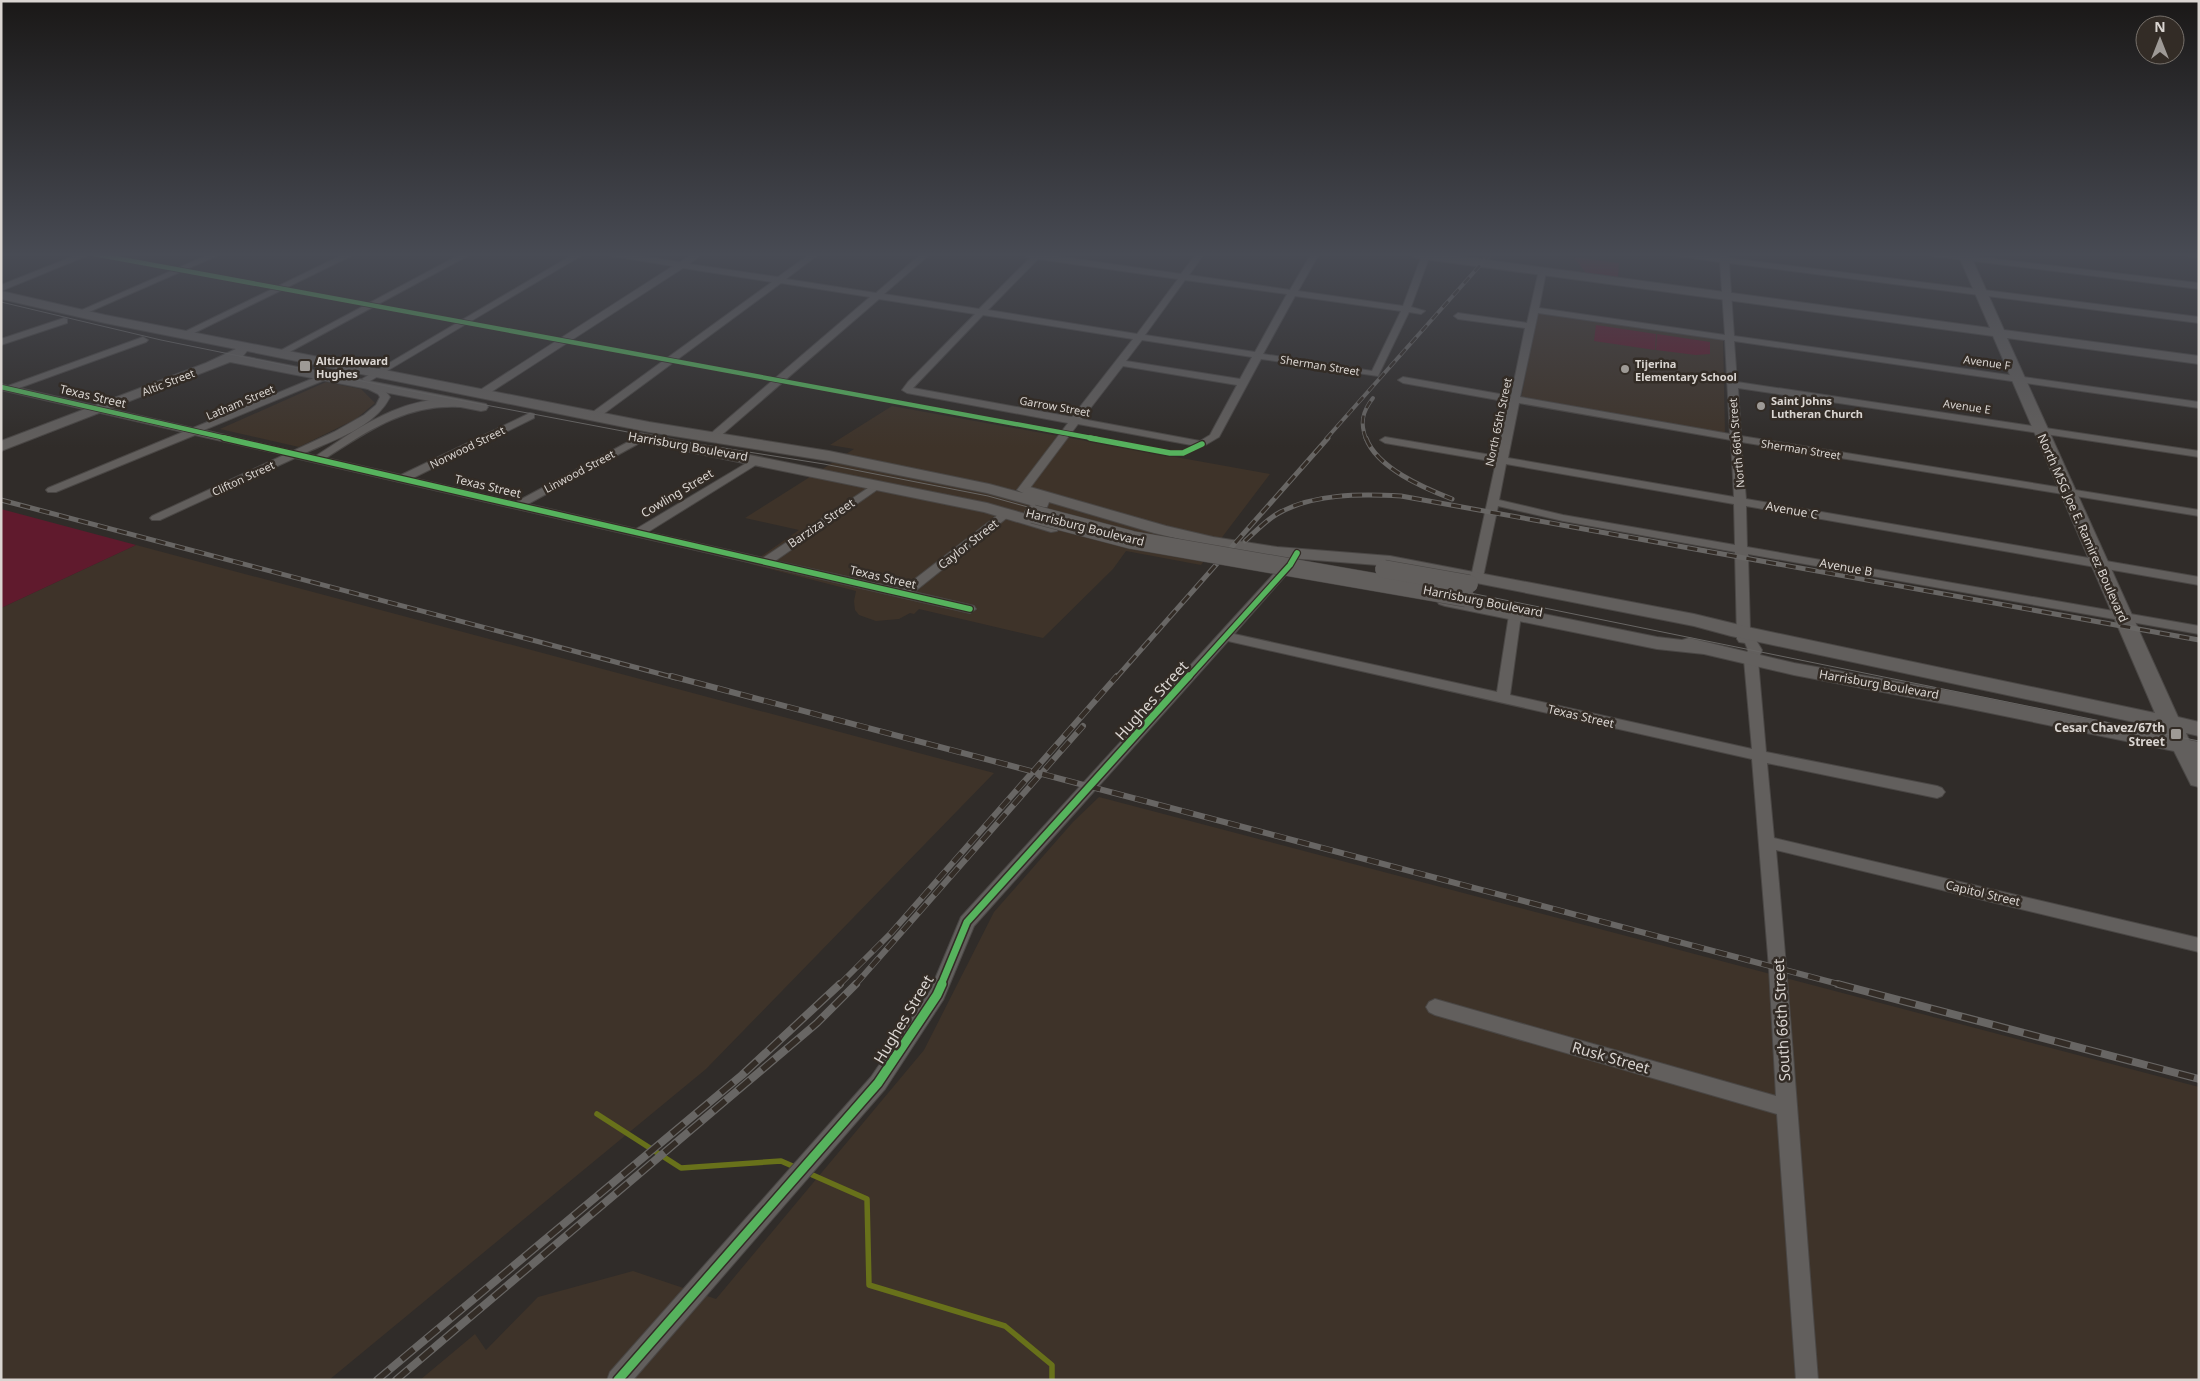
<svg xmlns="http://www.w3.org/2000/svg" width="2200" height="1381" viewBox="0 0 2200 1381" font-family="'Noto Sans',sans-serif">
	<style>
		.built { fill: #3e3329 }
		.green { fill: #601a2d }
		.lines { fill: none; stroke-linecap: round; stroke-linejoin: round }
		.stream { stroke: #68711a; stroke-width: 5.5 }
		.street-casing { stroke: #4a4745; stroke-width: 2 }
		.secondary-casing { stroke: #4a4745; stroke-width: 2 }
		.street { fill: #625f5d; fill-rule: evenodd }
		.secondary { fill: #625f5d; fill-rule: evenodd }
		.tram { stroke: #686664; stroke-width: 1 }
		.rail-far3-casing { stroke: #686664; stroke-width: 4 }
		.rail-far2-casing { stroke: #686664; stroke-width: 5 }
		.rail-far1-casing { stroke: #686664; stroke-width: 6 }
		.rail-casing { stroke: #686664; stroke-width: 8 }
		.rail-far3 { stroke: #332c26; stroke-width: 2.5; stroke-dasharray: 8; stroke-linecap: butt }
		.rail-far2 { stroke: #332c26; stroke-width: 3; stroke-dasharray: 10; stroke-linecap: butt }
		.rail-far1 { stroke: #332c26; stroke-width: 4.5; stroke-dasharray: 12; stroke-linecap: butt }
		.rail { stroke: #332c26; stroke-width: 5.5; stroke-dasharray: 16; stroke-linecap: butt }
		.secondary-bridge-casing { stroke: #4a4745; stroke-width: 19; stroke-linecap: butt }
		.secondary-bridge { stroke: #625f5d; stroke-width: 18 }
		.cycleway-far3-casing { stroke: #332c26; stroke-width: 6 }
		.cycleway-far2-casing { stroke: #332c26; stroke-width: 8 }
		.cycleway-far1-casing { stroke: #332c26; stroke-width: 10 }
		.cycleway-casing { stroke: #332c26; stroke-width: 12 }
		.cycleway-far3 { stroke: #56b35d; stroke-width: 4.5 }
		.cycleway-far2 { stroke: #56b35d; stroke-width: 5.5 }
		.cycleway-far1 { stroke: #56b35d; stroke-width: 7 }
		.cycleway { stroke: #56b35d; stroke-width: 9 }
		.poi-dot { fill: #9e9a96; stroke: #332c26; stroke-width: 2 }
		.labels { text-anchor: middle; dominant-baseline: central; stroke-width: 5; stroke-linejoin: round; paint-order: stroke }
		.far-poi-label { font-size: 11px; font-weight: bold; fill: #dad5d1; stroke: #332c26; text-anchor: start }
		.far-street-label { font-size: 11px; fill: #dad5d1; stroke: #332c26 }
		.street-label { font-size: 12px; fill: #dad5d1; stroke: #332c26 }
		.poi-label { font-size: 12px; font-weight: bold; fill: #dad5d1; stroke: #332c26; text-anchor: end }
		.near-street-label { font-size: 15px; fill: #dad5d1; stroke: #332c26 }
	</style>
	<rect width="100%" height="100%" fill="#302c29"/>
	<!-- built -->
	<g class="built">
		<polygon points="1537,313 1723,340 1725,434 1521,399"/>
		<polygon points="326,382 361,389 375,403 356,419 299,447 220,429"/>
		<polygon points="892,406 1270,474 1201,565 1126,551 1113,569 1043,638 919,609 914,614 910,613 899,619 876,621 859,615 855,610 854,601 856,591 750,564 799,530 745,518 854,449 830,445"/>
		<polygon points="136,545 994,773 706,1069 329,1380 1,1380 1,608"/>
		<polygon points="1099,797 2199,1087 2199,1380 420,1380 475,1334 486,1350 538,1297 633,1271 716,1299 924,1050 994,912 1073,822"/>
	</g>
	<!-- green -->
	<g class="green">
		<polygon points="1574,257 1619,263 1618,278 1549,269 1550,268 1585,272"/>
		<polygon points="1596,325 1656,334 1655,350 1594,341"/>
		<polygon points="1657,334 1710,342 1710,354 1696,355 1656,350"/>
		<polygon points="1,509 136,545 1,608"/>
	</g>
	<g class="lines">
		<!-- stream -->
		<g class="stream">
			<polyline points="597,1114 681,1168 781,1161 797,1168"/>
			<polyline points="808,1173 867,1199 869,1285 1005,1326 1052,1365 1052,1380"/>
		</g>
		<defs>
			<g id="street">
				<polygon points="79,254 91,254 1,291 1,285"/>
				<polygon points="210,254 221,254 82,315 75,313"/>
				<polygon points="344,254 355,254 186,337 180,337 178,335"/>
				<polygon points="461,254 471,254 282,356 279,357 274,354"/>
				<polygon points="574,254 584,254 370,381 367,382 362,379"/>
				<path d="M608,254H628L680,262L692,254H702L689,264L778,277L810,254H819L786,279L876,293L921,254H930L884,294L979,309L1030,258L1026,257V254H1042L1181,274L1196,254H1204L1189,275L1290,290L1311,254H1319L1298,291L1403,306L1422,255H1430L1411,307L1425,311L1421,314L1409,312L1378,376L1261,359L1219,437L1202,447L1078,424L1027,492L1023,493L1017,490L1068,423L907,393L902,390L908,382L975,314L879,299L717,439H709V435L870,297L781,283L598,418H590V414L772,282L683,268L485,396H477V392L673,266L612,256ZM1038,259L1178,279L1137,334L988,310ZM1185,280L1287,294L1255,352L1145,335ZM1295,296L1401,311L1372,371L1263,354ZM983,315L1133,339L1072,417L913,388ZM1142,340L1252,357L1240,379L1126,361ZM1123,366L1237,385L1210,435L1200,441L1082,419Z"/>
				<path d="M1674,254L1720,257V254H1728V258L2199,317V323L1729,263L1734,336L2199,402V408L1734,341L1737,382L2199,451V457L1738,388L1741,436L2199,510V516L1741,442L1746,499L2199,577V585L1746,506L1747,547L2199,626V634L1748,554L1750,630L1762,650L1758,660L1766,752L1937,786L1942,788L1945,792L1942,796L1937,798L1767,763L1774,838L2199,938V952L1776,850C1792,1026 1804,1203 1818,1380H1796L1777,1114L1435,1015L1429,1012L1426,1007L1429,1002L1435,999L1776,1096L1769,968L1752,759L1228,641L974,926L943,1000L885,1089L633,1380H607L610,1372L871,1077L930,991L961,917L1289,557H1297L1299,560L1234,634L1497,692L1509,615L1515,611L1521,615L1510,695L1752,749L1744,660L1748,650L1745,643L1739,642L1737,639L1735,552L1563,521L1498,506L1483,577L1477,581L1473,580L1471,577L1496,462L1385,443L1380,440L1385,437L1497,456L1509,402L1403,383L1398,380L1403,377L1511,396L1525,328L1458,319L1454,316L1458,313L1527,323L1539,270L1546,272L1539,308L1725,335L1720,262L1678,256ZM1538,313L1725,340L1730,434L1520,397ZM1519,403L1731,440L1734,497L1508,458ZM1506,464L1734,504L1735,545L1563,515L1499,500Z"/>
				<polygon points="1929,254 1954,254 2199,283 2199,289 1933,256"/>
				<polygon points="2186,254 2199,254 2199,257 2187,256"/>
				<polygon points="64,318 67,319 67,323 1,345 1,339"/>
				<path d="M143,337L148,340L146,342L19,388L193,428L321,375H327V379L204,430L293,451L334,432L364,415L376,405L380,397L378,394L366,388V384C375,382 385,389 390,397C375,427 334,440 305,453L316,456C357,429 411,389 464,402V406L460,407C407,404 369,430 326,458L401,475L530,413L534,414V418L413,478L516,502L641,435L645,436V440L528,504L636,529L755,458L760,461L759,463L648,532L763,558L877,482L883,485L881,487L775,561L902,589L1003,511H1011L1013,513L914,592L974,606L976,609L970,613L295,458L160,520H152L150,518L152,516L284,455L195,435L56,492H48L46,490L48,488L183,432L1,390V384L8,386Z"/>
			</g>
			<g id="secondary">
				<polygon points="1410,254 1443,254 1990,328 1958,254 1970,254 2004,330 2199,356 2199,364 2007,338 2178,717 2199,722 2199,736 2186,733 2189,740 2199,742 2199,787 2191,785 2174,751 1956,706 1794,675 1704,654 1657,649 1445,606 1439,604 1436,600 1439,596 1445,594 1657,637 1682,640 1689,638 1794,663 1956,692 2166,735 2162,728 1731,636 1694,626 1390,566 1277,557 1213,547 1154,533 1049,502 1047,507 1041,508 987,493 829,461 649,432 247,351 243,356 481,403 486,404 488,407 486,410 481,411 230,362 1,451 1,441 206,363 236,349 105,323 1,299 1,291 105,315 649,422 829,451 989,484 1023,493 1024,489 1030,487 1166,526 1213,537 1277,547 1390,556 1694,614 1752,628 2155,713 1993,336 1416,258"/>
				<polygon points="641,433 987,503 1057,523 1059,527 1057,531 1051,532 984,512 636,441 633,438 636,435"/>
			</g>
		</defs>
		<!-- street casing -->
		<use href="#street" class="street-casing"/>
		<!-- secondary casing -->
		<use href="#secondary" class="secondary-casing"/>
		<!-- street -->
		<use href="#street" class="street"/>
		<!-- secondary -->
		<use href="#secondary" class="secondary"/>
		<!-- tram -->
		<polyline class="tram" points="1,302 161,340 401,389 654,437 824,464 988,496 1111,530 1436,586 2199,741"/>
		<defs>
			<g id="rail-far3">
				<polyline points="1326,439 1490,254"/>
				<path d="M1366,439C1360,423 1362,412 1373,398"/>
			</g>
			<g id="rail-far2">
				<path d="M1366,438C1377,468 1424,488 1452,499"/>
				<polyline points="1,500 676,678"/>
				<path d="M1245,541C1255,532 1265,521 1277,514C1313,493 1361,494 1401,496L2199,640"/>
				<polyline points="1116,678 1328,438"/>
			</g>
			<g id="rail-far1">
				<polyline points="671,676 1842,985"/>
				<polyline points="839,985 891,933 1117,676"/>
				<polyline points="855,985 1083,726"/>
			</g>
			<g id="rail">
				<polyline points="1838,984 2199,1079"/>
				<polyline points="377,1380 742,1075 840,984"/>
				<polyline points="396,1380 817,1023 856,984"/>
			</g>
		</defs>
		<!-- rail-far3 casing -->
		<use href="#rail-far3" class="rail-far3-casing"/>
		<!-- rail-far2 casing -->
		<use href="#rail-far2" class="rail-far2-casing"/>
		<!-- rail-far1 casing -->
		<use href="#rail-far1" class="rail-far1-casing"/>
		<!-- rail casing -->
		<use href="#rail" class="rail-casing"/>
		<!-- rail-far3 -->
		<use href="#rail-far3" class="rail-far3"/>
		<!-- rail-far2 -->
		<use href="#rail-far2" class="rail-far2"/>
		<!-- rail-far1 -->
		<use href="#rail-far1" class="rail-far1"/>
		<!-- rail -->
		<use href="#rail" class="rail"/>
		<defs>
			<g id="secondary-bridge">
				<polyline points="1033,514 1132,540 1466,598"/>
				<polyline points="1384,569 1469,584"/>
			</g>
		</defs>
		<!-- secondary-bridge casing -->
		<use href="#secondary-bridge" class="secondary-bridge-casing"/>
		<!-- secondary-bridge -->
		<use href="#secondary-bridge" class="secondary-bridge"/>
		<defs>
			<g id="cycleway-far3">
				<polyline points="94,254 1097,439"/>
				<polyline points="1,387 230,439"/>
			</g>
			<g id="cycleway-far2">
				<polyline points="224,438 970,609"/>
				<polyline points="1090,438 1170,453 1183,453 1202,444"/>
				<polyline points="1188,678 1290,565 1297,553"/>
			</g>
			<polyline id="cycleway-far1" points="941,985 967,922 1189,676"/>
			<polyline id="cycleway" points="618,1380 878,1083 937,995 942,984"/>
		</defs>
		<!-- cycleway-far3 casing -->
		<use href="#cycleway-far3" class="cycleway-far3-casing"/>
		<!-- cycleway-far2 casing -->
		<use href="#cycleway-far2" class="cycleway-far2-casing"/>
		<!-- cycleway-far1 casing -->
		<use href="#cycleway-far1" class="cycleway-far1-casing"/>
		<!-- cycleway casing -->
		<use href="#cycleway" class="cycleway-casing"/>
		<!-- cycleway-far3 -->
		<use href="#cycleway-far3" class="cycleway-far3"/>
		<!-- cycleway-far2 -->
		<use href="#cycleway-far2" class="cycleway-far2"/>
		<!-- cycleway-far1 -->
		<use href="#cycleway-far1" class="cycleway-far1"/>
		<!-- cycleway -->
		<use href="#cycleway" class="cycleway"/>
	</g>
	<!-- sky -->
	<linearGradient id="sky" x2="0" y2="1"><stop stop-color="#1a1817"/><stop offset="0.57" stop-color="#484b54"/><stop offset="1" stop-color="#484b54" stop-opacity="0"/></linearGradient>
	<rect width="2200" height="447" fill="url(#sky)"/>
	<!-- markers -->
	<g class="poi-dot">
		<rect x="299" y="360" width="12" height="12" rx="2.5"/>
		<circle cx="1625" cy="369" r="5"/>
		<circle cx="1761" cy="406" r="5"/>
		<rect x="2170" y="728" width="12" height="12" rx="2.5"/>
	</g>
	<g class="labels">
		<!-- far-poi labels -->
		<g class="far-poi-label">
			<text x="316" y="360">Altic/Howard<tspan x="316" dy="13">Hughes</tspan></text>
			<text x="1635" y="363">Tijerina<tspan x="1635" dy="13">Elementary School</tspan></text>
			<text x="1771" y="400">Saint Johns<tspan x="1771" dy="13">Lutheran Church</tspan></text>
		</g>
		<!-- far-street labels -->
		<g class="far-street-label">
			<text transform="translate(1987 362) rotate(8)">Avenue F</text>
			<text transform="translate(1320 365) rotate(9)">Sherman Street</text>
			<text transform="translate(168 382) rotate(-21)">Altic Street</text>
			<text transform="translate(240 402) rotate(-23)">Latham Street</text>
			<text transform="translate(1055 406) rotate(10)">Garrow Street</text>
			<text transform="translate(1967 406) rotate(8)">Avenue E</text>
			<text transform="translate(1498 422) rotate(-78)">North 65th Street</text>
			<text transform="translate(1736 443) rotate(-95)">North 66th Street</text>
			<text transform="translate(467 447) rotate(-26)">Norwood Street</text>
			<text transform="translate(1801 449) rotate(9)">Sherman Street</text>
			<text transform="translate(579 471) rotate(-28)">Linwood Street</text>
			<text transform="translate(243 478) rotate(-25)">Clifton Street</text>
		</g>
		<!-- street labels -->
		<g class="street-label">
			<text transform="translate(93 396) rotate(13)">Texas Street</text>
			<text transform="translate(688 446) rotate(10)">Harrisburg Boulevard</text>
			<text transform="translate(488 486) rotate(13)">Texas Street</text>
			<text transform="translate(677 493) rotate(-31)">Cowling Street</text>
			<text transform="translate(1792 510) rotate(10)">Avenue C</text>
			<text transform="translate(821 523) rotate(-34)">Barziza Street</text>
			<text transform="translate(1085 527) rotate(14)">Harrisburg Boulevard</text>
			<text transform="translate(2083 528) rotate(66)">North MSG Joe E. Ramirez Boulevard</text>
			<text transform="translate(968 544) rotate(-38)">Caylor Street</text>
			<text transform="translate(1846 567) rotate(10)">Avenue B</text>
			<text transform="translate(883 577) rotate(13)">Texas Street</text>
			<text transform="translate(1483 601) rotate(11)">Harrisburg Boulevard</text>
			<text transform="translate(1879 684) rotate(10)">Harrisburg Boulevard</text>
			<text transform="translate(1581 716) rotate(13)">Texas Street</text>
			<text transform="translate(1983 893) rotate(13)">Capitol Street</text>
		</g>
		<!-- poi labels -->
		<g class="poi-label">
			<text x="2165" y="727">Cesar Chavez/67th<tspan x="2165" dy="14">Street</tspan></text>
		</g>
		<!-- near-street labels -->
		<g class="near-street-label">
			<text transform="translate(1151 700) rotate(-48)">Hughes Street</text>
			<text transform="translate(903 1019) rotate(-59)">Hughes Street</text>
			<text transform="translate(1781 1020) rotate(-93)">South 66th Street</text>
			<text transform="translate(1611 1057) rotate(16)">Rusk Street</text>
		</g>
	</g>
	<!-- border -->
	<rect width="2200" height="1381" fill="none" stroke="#dad5d1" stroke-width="5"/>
	<!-- north arrow -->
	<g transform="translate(2160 40)"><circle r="24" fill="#332c26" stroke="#76706a"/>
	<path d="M0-4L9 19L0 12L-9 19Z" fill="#9e9a96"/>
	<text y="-8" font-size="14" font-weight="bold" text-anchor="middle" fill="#dad5d1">N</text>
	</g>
</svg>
